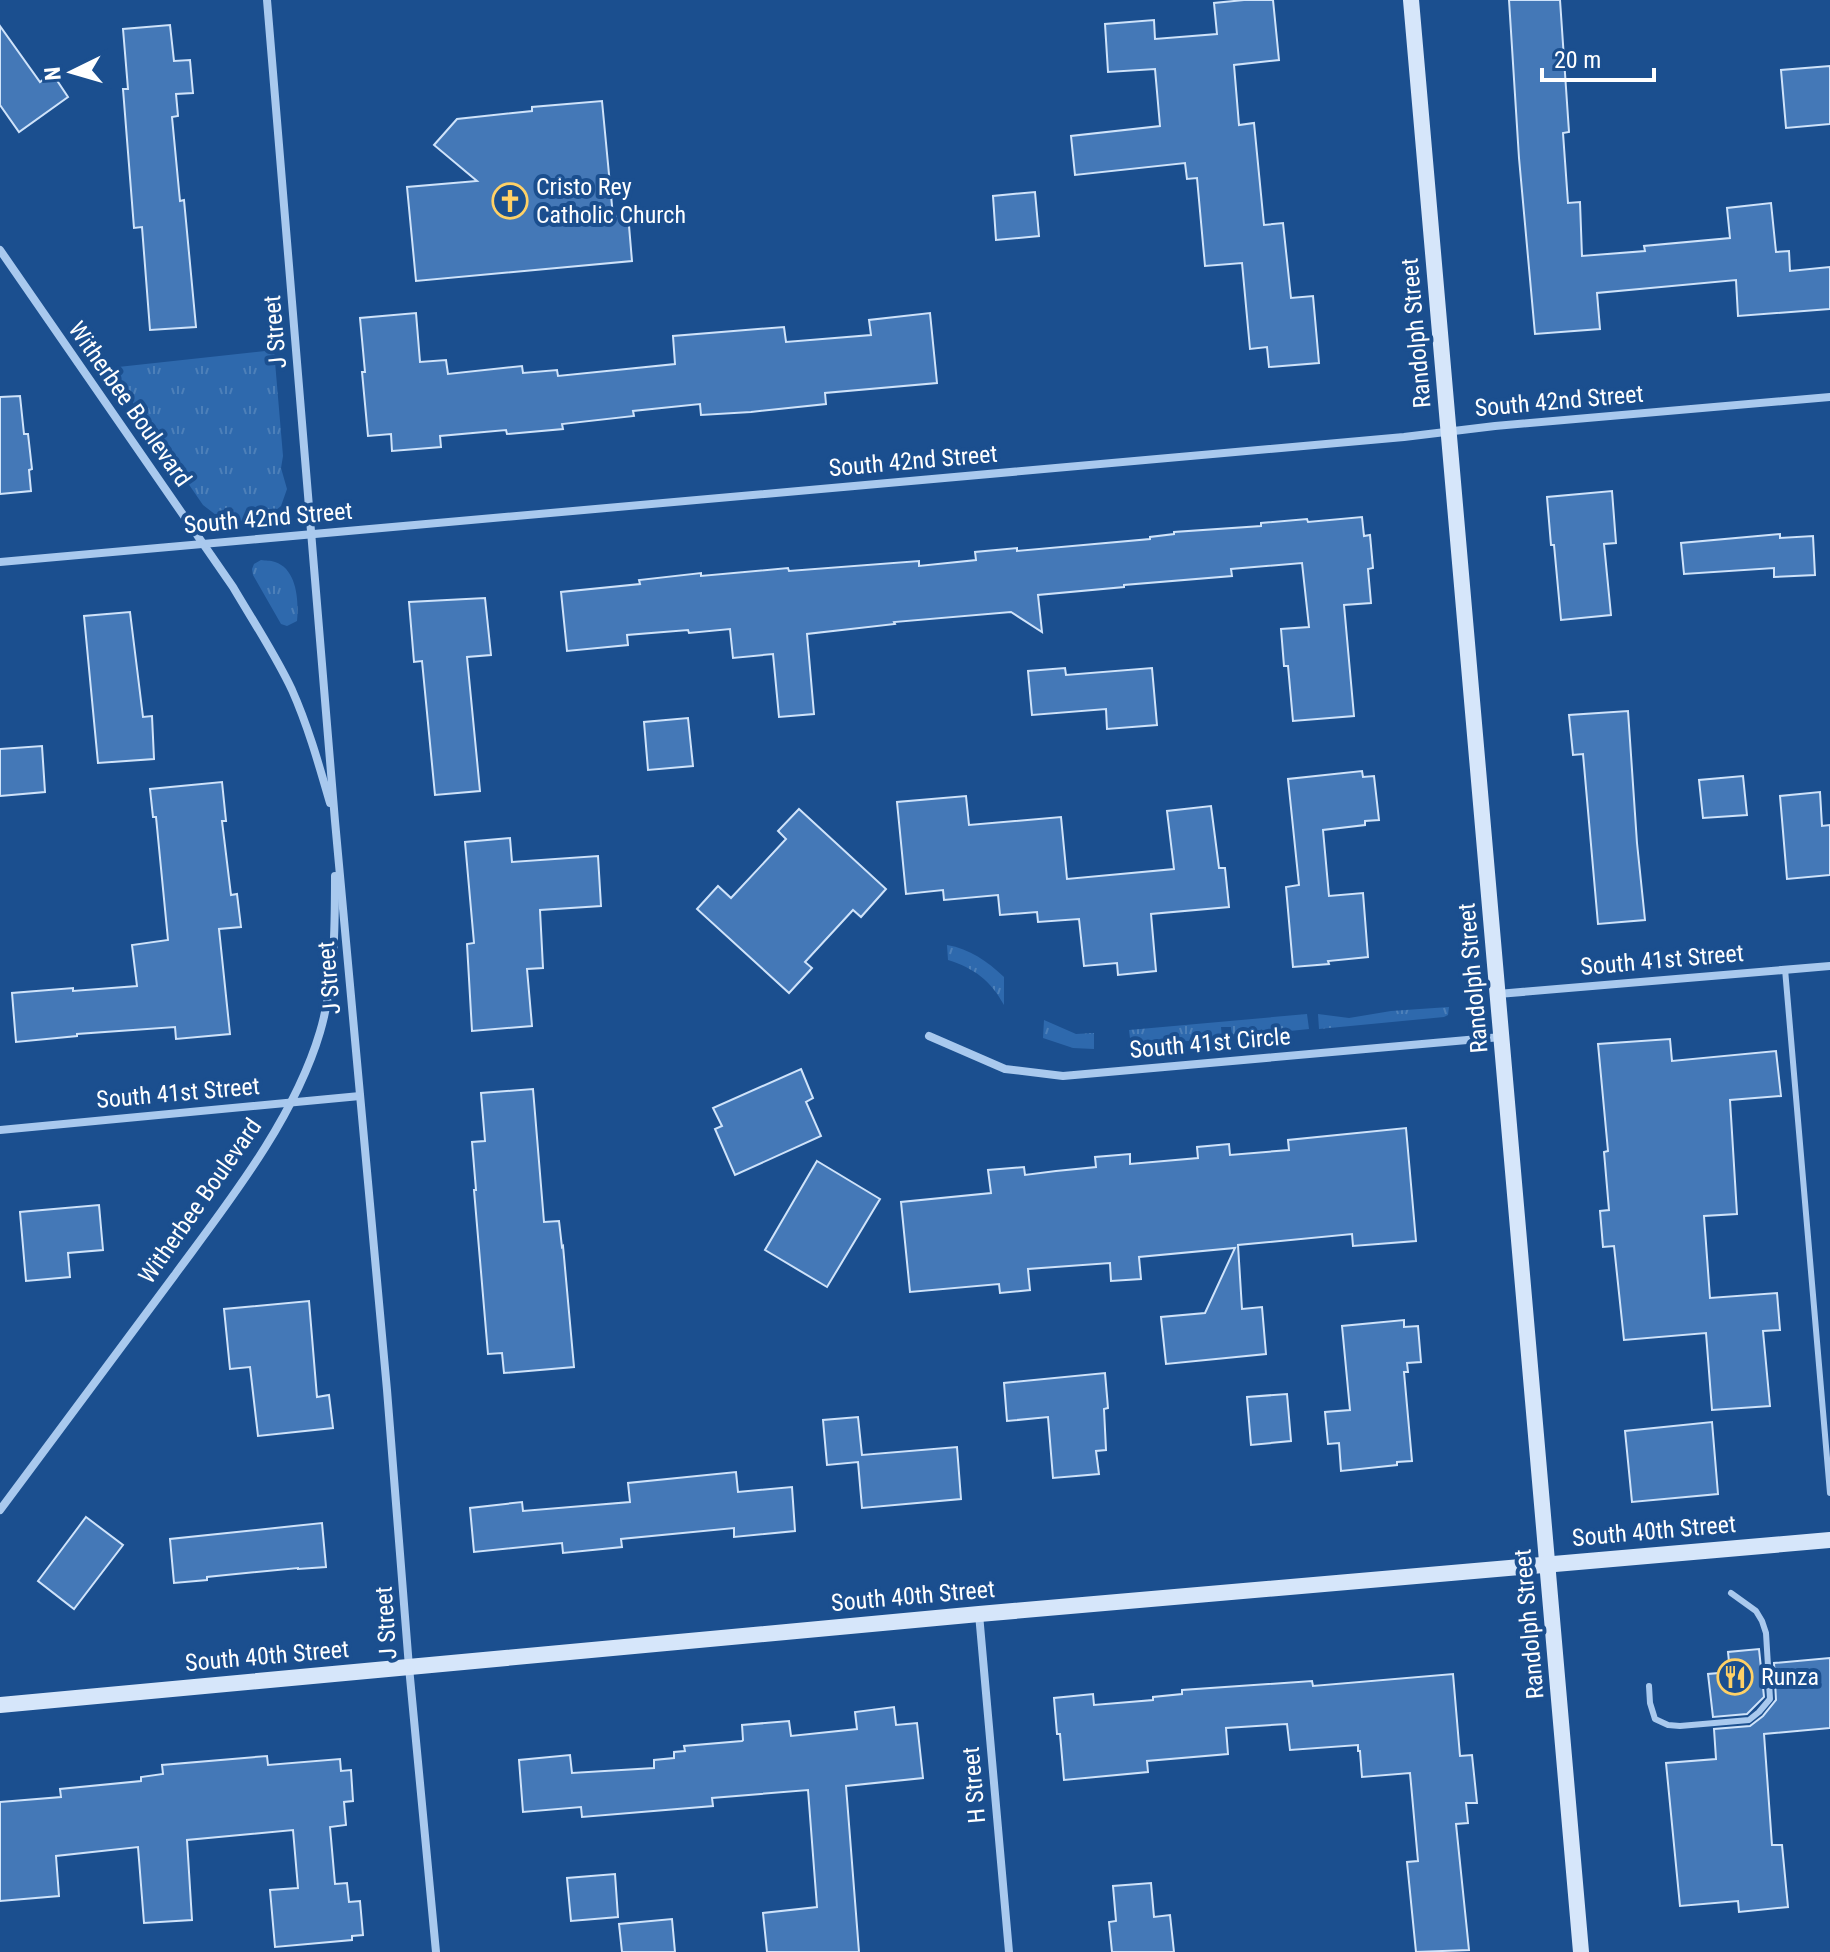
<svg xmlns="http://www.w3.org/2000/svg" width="1830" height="1952" viewBox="0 0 1830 1952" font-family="'Roboto Condensed',sans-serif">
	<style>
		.grass { fill: url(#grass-tufts) }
		.building { fill: #4478b7; stroke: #cfe3fa; stroke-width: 2 }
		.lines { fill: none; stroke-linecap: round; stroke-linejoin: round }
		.lane { stroke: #a9c9ee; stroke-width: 6 }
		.street { stroke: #a9c9ee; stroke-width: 8 }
		.secondary { stroke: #d6e6fa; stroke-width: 16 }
		.labels { text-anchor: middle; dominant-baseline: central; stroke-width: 8; stroke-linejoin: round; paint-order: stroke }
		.poi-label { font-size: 24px; fill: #fff; stroke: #1b4f8f; text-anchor: start }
		.street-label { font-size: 24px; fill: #fff; stroke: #1b4f8f }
	</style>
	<defs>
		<pattern id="grass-tufts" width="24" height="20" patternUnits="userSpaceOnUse" patternTransform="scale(2)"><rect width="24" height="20" fill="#2e69ad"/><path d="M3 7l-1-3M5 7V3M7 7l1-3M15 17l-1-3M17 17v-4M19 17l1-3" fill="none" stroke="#4d80b9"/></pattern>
	</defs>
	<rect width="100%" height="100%" fill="#1b4f8f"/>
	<!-- grass -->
	<g class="grass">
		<polygon points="274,350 283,456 281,468 287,489 281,506 267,517 252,521 230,522 216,515 203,505 109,368"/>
		<path d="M261,560C266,561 270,560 275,562C297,569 299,601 297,621L287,626L281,624L253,575L252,569L254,564Z"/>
		<path d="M947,945C970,949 987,961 1004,977V1005C991,981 974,968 948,960Z"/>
		<polygon points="1449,1007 1448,1015 1444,1017 1319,1029 1318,1014 1349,1018 1391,1011"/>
		<polygon points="1307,1014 1309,1029 1232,1037 1231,1027 1221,1027 1222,1038 1131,1046 1129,1030"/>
		<polygon points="1044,1020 1076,1034 1094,1033 1094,1049 1073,1048 1043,1038"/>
	</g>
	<!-- building -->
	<g class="building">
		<polygon points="1244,0 1273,0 1279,60 1234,65 1239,125 1254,123 1264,225 1283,223 1291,298 1313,296 1319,363 1269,367 1267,347 1250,349 1242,263 1205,266 1197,178 1187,179 1185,163 1075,175 1071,136 1160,126 1155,69 1108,72 1105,24 1154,20 1155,39 1217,34 1214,3"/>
		<polygon points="1509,0 1560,0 1569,132 1563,133 1568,203 1580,202 1582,256 1645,251 1644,246 1730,238 1727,208 1771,203 1776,252 1789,251 1790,271 1830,267 1830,309 1738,316 1736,280 1597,293 1600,329 1535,334 1519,158"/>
		<polygon points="170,25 174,61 190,60 193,93 176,94 178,116 172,117 180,201 184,200 196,327 150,330 142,227 134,228 123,89 128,89 123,29"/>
		<polygon points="0,26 40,82 52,73 68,97 19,132 0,105"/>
		<polygon points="1830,66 1830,124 1786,128 1781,70"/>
		<polygon points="602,101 613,216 628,214 632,261 416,281 407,187 477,181 434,145 457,119 532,111 532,107"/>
		<polygon points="1035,192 1039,236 996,240 993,196"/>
		<polygon points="416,313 420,362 446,360 448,374 522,366 523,373 557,370 558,376 675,364 673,336 784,327 786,342 871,335 869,320 930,313 937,383 825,393 826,404 751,412 701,415 700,404 633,411 634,416 562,424 563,429 507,434 506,430 440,436 441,447 392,451 391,434 368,436 362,372 365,372 360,318"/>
		<polygon points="20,396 24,434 28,434 32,469 29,470 31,491 0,494 0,397"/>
		<polygon points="1612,491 1616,543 1604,544 1611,615 1561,620 1554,545 1551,545 1547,497"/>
		<polygon points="1362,517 1364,536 1370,535 1373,568 1368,569 1371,603 1344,605 1354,716 1293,721 1288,666 1284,666 1281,629 1309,627 1302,563 1231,569 1232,576 1124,585 1124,587 1038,595 1042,632 1011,612 894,622 895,624 807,634 814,714 779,717 773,654 733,658 730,629 689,633 688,630 627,635 628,645 567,651 561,592 640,584 639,580 701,573 701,576 788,568 789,571 919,561 919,566 976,560 975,552 1017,548 1017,551 1150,539 1150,537 1174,534 1174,532 1261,526 1261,523 1307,519 1308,522"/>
		<polygon points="1780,534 1780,538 1813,536 1815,575 1774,577 1774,568 1684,574 1681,543"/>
		<polygon points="485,598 491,655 467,657 480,791 435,795 422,661 414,662 409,602"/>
		<polygon points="130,612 143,717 152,716 154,759 98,763 84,616"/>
		<polygon points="1065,668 1066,675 1152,668 1157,725 1107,729 1106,709 1032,715 1028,671"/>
		<polygon points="1628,711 1637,843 1645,920 1598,924 1583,754 1573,755 1569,715"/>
		<polygon points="688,718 693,766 648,770 644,722"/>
		<polygon points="42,746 45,792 0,796 0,749"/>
		<polygon points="1362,771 1363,777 1374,776 1379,820 1365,821 1365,825 1323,830 1329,896 1363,893 1368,957 1328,961 1329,964 1293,967 1286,887 1299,885 1288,779"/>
		<polygon points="1743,776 1747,815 1703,818 1699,780"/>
		<polygon points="222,782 226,821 222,821 231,895 237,894 241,927 219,929 230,1034 176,1039 175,1027 77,1034 77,1036 16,1042 12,993 73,988 73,991 137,986 132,945 168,940 156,817 153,817 150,789"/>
		<polygon points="1820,792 1822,826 1830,825 1830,875 1787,879 1780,796"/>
		<polygon points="966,796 969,825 1061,817 1067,879 1174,869 1167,811 1211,806 1219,868 1225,868 1229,907 1151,914 1156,971 1118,975 1117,963 1084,966 1079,919 1038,922 1037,912 1000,915 998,895 944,900 943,890 906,894 897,802"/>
		<polygon points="799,809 886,889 861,917 853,910 805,962 812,968 789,993 697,909 718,886 731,898 786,839 778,831"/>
		<polygon points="510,838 512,862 598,856 601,906 540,910 543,968 527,969 532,1026 472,1031 467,944 474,943 465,842"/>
		<polygon points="1670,1039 1672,1061 1776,1051 1781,1096 1730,1100 1737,1214 1704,1216 1710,1298 1777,1293 1780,1330 1763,1331 1770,1406 1712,1410 1706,1333 1624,1340 1614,1246 1603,1247 1600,1211 1609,1210 1604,1152 1608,1151 1598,1044"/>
		<polygon points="801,1069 813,1098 806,1102 821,1136 735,1175 715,1129 722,1126 713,1108"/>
		<polygon points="533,1089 544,1222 559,1221 562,1247 563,1246 574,1367 504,1373 502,1353 488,1354 474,1190 476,1190 472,1142 485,1141 481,1093"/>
		<polygon points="1406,1128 1416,1241 1353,1246 1352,1234 1238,1245 1242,1309 1262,1307 1266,1354 1166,1364 1161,1317 1205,1313 1235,1248 1139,1257 1141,1279 1111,1281 1110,1263 1028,1269 1030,1290 1000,1293 999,1284 910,1292 901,1202 991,1193 988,1170 1024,1167 1025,1175 1056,1171 1096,1167 1095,1157 1130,1154 1130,1164 1198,1158 1197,1147 1229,1144 1230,1155 1289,1150 1288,1140"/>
		<polygon points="817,1161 880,1199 827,1287 765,1250"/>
		<polygon points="99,1205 103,1250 68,1253 70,1277 26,1281 20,1212"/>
		<polygon points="309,1301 317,1397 329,1395 333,1428 258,1436 250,1367 230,1369 224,1309"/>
		<polygon points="1404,1320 1404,1327 1418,1326 1421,1362 1407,1363 1408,1372 1404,1372 1412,1461 1397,1462 1397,1465 1341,1471 1339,1443 1328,1444 1325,1412 1350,1410 1342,1326"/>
		<polygon points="1105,1373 1108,1408 1104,1409 1106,1450 1096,1451 1099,1474 1053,1478 1048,1417 1007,1421 1004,1383"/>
		<polygon points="1287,1394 1291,1441 1251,1445 1247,1397"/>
		<polygon points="858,1417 862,1455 957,1447 961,1499 862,1508 858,1462 827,1465 823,1420"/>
		<polygon points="1712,1422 1718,1494 1632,1502 1625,1431"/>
		<polygon points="736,1472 738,1492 792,1487 795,1531 734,1537 734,1528 621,1539 622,1547 563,1553 562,1543 474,1552 470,1508 522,1502 523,1511 630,1502 628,1483"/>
		<polygon points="86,1517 123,1545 74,1609 38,1581"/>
		<polygon points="322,1523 326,1567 298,1569 298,1568 226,1575 207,1577 207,1580 174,1583 170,1539"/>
		<polygon points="1759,1649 1764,1697 1747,1714 1713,1717 1708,1674 1730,1672 1728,1652"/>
		<polygon points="1830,1658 1830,1728 1764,1734 1772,1845 1782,1845 1788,1907 1739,1912 1738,1901 1680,1906 1666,1763 1716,1759 1714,1729 1750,1726 1763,1716 1776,1700 1774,1663"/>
		<polygon points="1453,1674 1460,1756 1472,1755 1477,1803 1466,1803 1468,1823 1456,1824 1469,1950 1416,1952 1407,1862 1418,1861 1410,1773 1362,1777 1360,1751 1358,1751 1358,1745 1290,1750 1287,1724 1226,1728 1228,1754 1147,1761 1148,1772 1064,1780 1060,1734 1057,1734 1054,1698 1093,1694 1094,1705 1153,1700 1153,1697 1182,1694 1182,1690 1312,1681 1313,1686"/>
		<polygon points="894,1707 896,1725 917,1723 923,1778 846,1786 859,1952 767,1952 763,1913 817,1907 808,1790 712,1798 713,1806 582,1817 581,1807 523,1812 519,1760 570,1755 572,1773 654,1768 654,1760 674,1758 674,1752 685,1751 684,1746 742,1741 743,1740 742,1725 789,1721 791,1736 857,1729 855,1712"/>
		<polygon points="267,1756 268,1765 340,1759 341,1771 351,1770 353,1801 344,1802 346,1825 330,1827 335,1884 347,1883 349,1902 360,1901 363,1935 352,1936 352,1940 275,1947 270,1890 298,1888 293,1830 187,1840 192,1920 144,1923 138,1847 56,1856 59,1896 0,1901 0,1802 61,1797 60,1789 141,1781 141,1777 163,1774 162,1765"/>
		<polygon points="615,1874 618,1917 571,1921 567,1878"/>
		<polygon points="1151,1883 1154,1917 1170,1915 1174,1952 1112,1952 1109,1922 1116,1921 1113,1886"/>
		<polygon points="672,1919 675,1952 622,1952 619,1924"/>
	</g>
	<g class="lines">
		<!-- lane -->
		<g class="lane">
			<polyline points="1785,969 1830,1493"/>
			<polyline points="1649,1686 1650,1703 1655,1719 1668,1725 1680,1726 1749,1720 1759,1712 1770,1699 1766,1633 1762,1621 1756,1611 1731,1593"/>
		</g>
		<!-- street -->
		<g class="street">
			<polyline points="267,0 335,821 387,1390 409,1667 436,1952"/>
			<path d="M0,250L233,587C253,621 275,654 292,690C308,726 319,765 330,803"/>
			<polyline points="0,562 1404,437 1495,426 1830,397"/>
			<polyline points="1498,994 1830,966"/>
			<polyline points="929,1036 1005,1069 1063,1076 1501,1037"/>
			<polyline points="0,1130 360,1096"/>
			<path d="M0,1510C58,1432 116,1354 174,1276C227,1204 294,1120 320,1032C335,981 335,928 335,876"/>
			<polyline points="979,1614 1009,1952"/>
		</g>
		<!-- secondary -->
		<g class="secondary">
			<polyline points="1411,0 1581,1952"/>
			<polyline points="0,1705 979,1614 1830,1540"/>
		</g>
	</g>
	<!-- icons -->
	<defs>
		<symbol id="church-ring" viewBox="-11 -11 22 22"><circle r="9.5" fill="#1b4f8f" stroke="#ffd166" stroke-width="1.5"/><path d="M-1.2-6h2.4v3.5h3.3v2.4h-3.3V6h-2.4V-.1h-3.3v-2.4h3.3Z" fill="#ffd166"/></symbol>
		<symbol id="restaurant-ring" viewBox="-11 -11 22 22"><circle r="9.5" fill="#1b4f8f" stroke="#ffd166" stroke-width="1.5"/><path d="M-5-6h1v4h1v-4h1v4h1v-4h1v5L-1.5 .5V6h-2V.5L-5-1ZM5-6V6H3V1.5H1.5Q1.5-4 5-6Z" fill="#ffd166"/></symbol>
	</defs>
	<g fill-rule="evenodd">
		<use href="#church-ring" x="490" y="181" width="40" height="40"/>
		<use href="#restaurant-ring" x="1715" y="1657" width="40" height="40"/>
	</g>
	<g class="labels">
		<!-- poi labels -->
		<g class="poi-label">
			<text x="536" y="187">Cristo Rey<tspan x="536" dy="28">Catholic Church</tspan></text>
			<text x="1761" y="1677">Runza</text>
		</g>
		<!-- street labels -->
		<g class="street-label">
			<text transform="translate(275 332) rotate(-95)">J Street</text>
			<text transform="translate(1416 333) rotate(-95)">Randolph Street</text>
			<text transform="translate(1559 401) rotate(-5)">South 42nd Street</text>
			<text transform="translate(130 404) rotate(55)">Witherbee Boulevard</text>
			<text transform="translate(913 461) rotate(-5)">South 42nd Street</text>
			<text transform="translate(268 518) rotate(-5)">South 42nd Street</text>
			<text transform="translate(1662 960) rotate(-5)">South 41st Street</text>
			<text transform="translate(329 978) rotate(-95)">J Street</text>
			<text transform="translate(1473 978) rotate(-95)">Randolph Street</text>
			<text transform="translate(1210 1043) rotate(-5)">South 41st Circle</text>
			<text transform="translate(178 1093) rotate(-5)">South 41st Street</text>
			<text transform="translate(200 1201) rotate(-55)">Witherbee Boulevard</text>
			<text transform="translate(1654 1531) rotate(-5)">South 40th Street</text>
			<text transform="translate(913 1596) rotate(-5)">South 40th Street</text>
			<text transform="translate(386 1623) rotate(-94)">J Street</text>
			<text transform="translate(1529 1624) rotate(-95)">Randolph Street</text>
			<text transform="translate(267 1656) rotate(-5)">South 40th Street</text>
			<text transform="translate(974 1785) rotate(-95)">H Street</text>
		</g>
	</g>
	<!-- north arrow -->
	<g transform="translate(72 72) rotate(265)" stroke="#1b4f8f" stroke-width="6" paint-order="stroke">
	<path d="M0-6L14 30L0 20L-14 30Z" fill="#ffffff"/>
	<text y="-12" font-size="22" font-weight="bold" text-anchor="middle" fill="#ffffff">N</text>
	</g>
	<!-- scale -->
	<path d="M1542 68v12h112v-12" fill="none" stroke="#ffffff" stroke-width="4"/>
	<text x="1554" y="68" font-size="24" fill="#ffffff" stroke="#1b4f8f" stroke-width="6" paint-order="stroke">20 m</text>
</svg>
